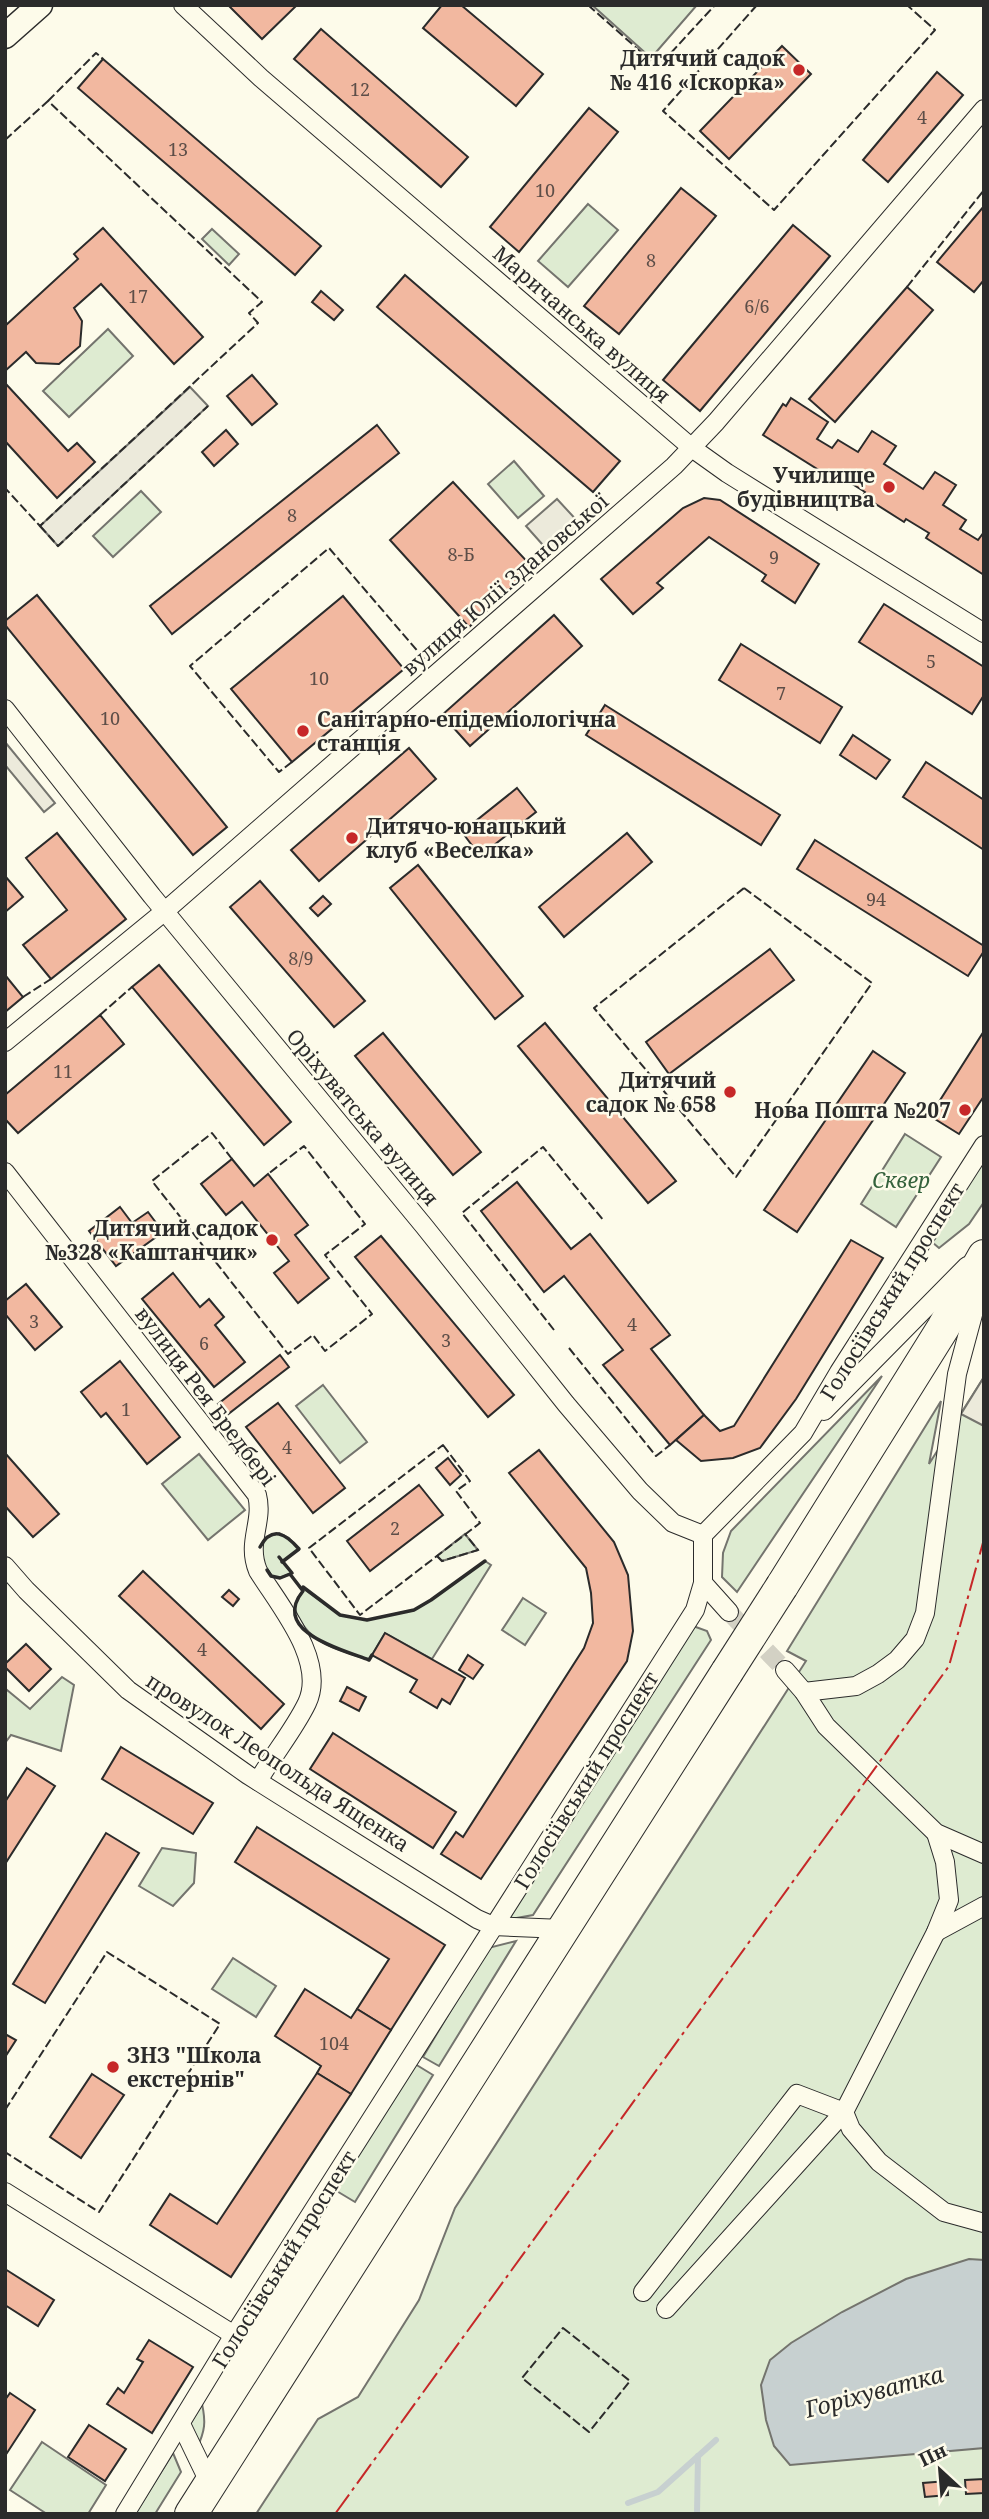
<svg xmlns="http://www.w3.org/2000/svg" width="989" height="2519" viewBox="0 0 989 2519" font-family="'Noto Serif',serif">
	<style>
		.green { fill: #deebd1; stroke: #74746e; stroke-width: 2 }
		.parking { fill: #eceadb; stroke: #74746e; stroke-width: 2 }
		.water { fill: #c7d0d0; stroke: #74746e; stroke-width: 2 }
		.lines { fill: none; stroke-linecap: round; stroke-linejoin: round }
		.stream { stroke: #c7d0d0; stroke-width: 6 }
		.building { fill: #f2b8a0; stroke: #2b2b2b; stroke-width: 2 }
		.street-tunnel { stroke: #d3d1c4; stroke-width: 18; stroke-dasharray: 18 9; stroke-linecap: butt }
		.street-casing { stroke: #2b2b2b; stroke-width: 20 }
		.secondary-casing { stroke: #2b2b2b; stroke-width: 27 }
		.highway-casing { stroke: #2b2b2b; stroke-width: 34 }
		.street { stroke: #fdfbea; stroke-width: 18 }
		.secondary { stroke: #fdfbea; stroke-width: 24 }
		.highway { stroke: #fdfbea; stroke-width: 32 }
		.highway-bridge-casing { stroke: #2b2b2b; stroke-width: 34; stroke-linecap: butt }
		.highway-bridge { stroke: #fdfbea; stroke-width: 32 }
		.fence { stroke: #2b2b2b; stroke-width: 2; stroke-dasharray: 9 3.5; stroke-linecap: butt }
		.wall { stroke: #2b2b2b; stroke-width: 3.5 }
		.power { stroke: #c62828; stroke-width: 2; stroke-dasharray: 24 5 3.5 5; stroke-linecap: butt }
		.poi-dot { fill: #c62828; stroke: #fdfbea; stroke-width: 2.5 }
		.labels { text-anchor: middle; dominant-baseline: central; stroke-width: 5; stroke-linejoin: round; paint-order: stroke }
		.number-label { font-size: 18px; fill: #5d4e48 }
		.poi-label { font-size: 21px; font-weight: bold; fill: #2b2b2b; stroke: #fdfbea; text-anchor: end }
		.street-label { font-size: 21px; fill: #2b2b2b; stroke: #fdfbea }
		.park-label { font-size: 21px; font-style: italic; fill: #34623c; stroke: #fdfbea }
		.water-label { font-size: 23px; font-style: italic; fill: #2b2b2b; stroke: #fdfbea }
	</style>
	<rect width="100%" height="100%" fill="#fdfbea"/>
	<!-- green -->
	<g class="green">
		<polygon points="592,5 697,5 651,58"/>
		<polygon points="588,204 618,230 568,287 538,261"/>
		<polygon points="212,229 239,254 229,265 202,239"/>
		<polygon points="108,329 133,356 69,417 43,391"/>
		<polygon points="514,461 544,496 518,518 488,484"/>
		<polygon points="141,491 161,512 113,557 93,536"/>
		<polygon points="905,1134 941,1157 896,1227 861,1204"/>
		<polygon points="984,1160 984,1202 969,1224 939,1248 932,1242"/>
		<polygon points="882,1376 737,1592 722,1577 723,1553 731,1531"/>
		<polygon points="984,1377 984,2514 256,2514 318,2419 358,2397 419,2300 455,2208 806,1661 787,1651 941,1401 929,1464"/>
		<polygon points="323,1385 367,1442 340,1463 296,1406"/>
		<polygon points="199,1454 245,1510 208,1540 162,1484"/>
		<polygon points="279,1533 289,1538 299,1549 282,1562 292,1573 280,1578 271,1576 264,1567 260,1544 268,1537"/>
		<polygon points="465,1534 478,1550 442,1561 437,1556"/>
		<path d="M485,1561L491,1565L432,1659L385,1633L369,1660C340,1649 315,1647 299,1619C292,1607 296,1599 304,1589L340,1615L367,1620L414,1610L431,1600Z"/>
		<polygon points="523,1598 546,1613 525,1645 502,1630"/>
		<polygon points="693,1626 707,1631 711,1640 533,1915 506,1920"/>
		<polygon points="62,1677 74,1685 61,1751 11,1735 5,1743 5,1693 7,1690 30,1709"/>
		<polygon points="162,1848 196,1853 194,1883 173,1906 139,1886"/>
		<polygon points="516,1941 439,2066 423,2057 488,1948"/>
		<polygon points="233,1958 276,1986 256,2017 212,1989"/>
		<polygon points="415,2064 433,2075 355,2202 335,2190"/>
		<path d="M202,2404C206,2422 205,2431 197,2448L188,2427Z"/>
		<polygon points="42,2442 106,2485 88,2514 47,2514 10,2490"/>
		<polygon points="173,2453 181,2472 155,2514 135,2514"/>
	</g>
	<!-- parking -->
	<g class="parking">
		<polygon points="190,387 208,406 58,546 40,526"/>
		<polygon points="557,499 581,525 550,553 526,526"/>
		<polygon points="5,742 55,803 44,812 5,765"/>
		<polygon points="984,1377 984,1426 961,1414"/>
	</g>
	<!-- water -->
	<polygon class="water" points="969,2259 984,2260 984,2448 790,2465 774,2446 766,2420 761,2385 770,2360 791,2343 842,2312 906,2279"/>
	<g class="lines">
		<!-- stream -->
		<g class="stream">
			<polyline points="628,2503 658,2492 716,2440"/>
			<polyline points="697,2514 698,2456"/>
		</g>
	</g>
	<!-- building -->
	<g class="building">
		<polygon points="228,5 297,5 262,39"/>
		<polygon points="442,5 461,5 543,74 516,106 423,28"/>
		<polygon points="321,29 468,157 441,187 294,59"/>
		<polygon points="782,46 811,74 729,159 700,131"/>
		<polygon points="103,59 321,246 295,275 78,88"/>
		<polygon points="937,72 963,95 888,182 863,160"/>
		<polygon points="589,108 618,132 519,252 490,227"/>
		<polygon points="681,188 716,216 619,334 584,306"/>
		<polygon points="984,206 984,280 974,292 937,262"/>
		<polygon points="793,225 830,256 700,411 663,380"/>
		<polygon points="103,228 203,337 174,364 101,284 74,308 82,321 80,346 59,364 36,363 26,352 5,371 5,326 78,259 74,254"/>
		<polygon points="405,275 620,461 593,492 377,307"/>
		<polygon points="907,287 933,310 835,422 809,399"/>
		<polygon points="321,291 343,310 334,320 312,302"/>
		<polygon points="252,375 277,404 252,425 227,396"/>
		<polygon points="5,383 68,451 77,443 95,462 57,498 5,441"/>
		<polygon points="791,398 828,422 817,439 832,448 838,440 858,452 872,431 896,446 884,464 923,489 935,472 956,485 943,505 966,520 960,529 978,540 984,532 984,575 926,538 929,533 906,519 904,522 863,496 865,492 841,477 838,482 763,435 783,404 786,406"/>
		<polygon points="377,425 399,453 172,634 150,606"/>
		<polygon points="226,430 238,444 214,466 202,452"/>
		<polygon points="453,482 533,568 469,627 390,540"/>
		<polygon points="704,498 720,500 819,564 795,603 762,581 766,575 709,537 657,583 663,588 633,614 601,579 683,508"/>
		<polygon points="37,595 227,827 193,855 5,625 5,621"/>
		<polygon points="343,596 404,669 292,762 231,689"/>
		<polygon points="884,604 984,667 984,695 972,714 859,642"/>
		<polygon points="554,615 582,646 470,746 442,715"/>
		<polygon points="741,644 842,707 820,743 719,680"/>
		<polygon points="605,705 780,815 761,845 586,735"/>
		<polygon points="853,735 890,760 876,779 840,755"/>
		<polygon points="409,748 436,779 319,881 291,850"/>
		<polygon points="926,762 984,800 984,850 903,797"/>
		<polygon points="517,788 536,812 480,856 462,832"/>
		<polygon points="57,833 126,919 51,979 23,945 67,910 26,858"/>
		<polygon points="627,833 652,862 564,937 539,907"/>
		<polygon points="815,840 984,946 984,951 968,976 797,869"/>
		<polygon points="418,865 523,996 495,1019 390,888"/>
		<polygon points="5,876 23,897 5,912"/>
		<polygon points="260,881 365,1001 334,1027 230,907"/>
		<polygon points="323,896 331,904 318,916 310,908"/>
		<polygon points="770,949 794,980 669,1074 646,1042"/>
		<polygon points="159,965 291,1122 264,1145 132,987"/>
		<polygon points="5,975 23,997 5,1012"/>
		<polygon points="100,1015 124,1044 18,1133 5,1119 5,1095"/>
		<polygon points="545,1023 676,1181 648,1203 518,1046"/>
		<polygon points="984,1031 984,1096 959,1134 930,1116"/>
		<polygon points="383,1033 481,1152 453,1175 355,1056"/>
		<polygon points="873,1051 905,1073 797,1232 764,1210"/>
		<polygon points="232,1159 254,1186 268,1174 308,1225 295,1235 329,1278 298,1303 274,1273 289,1261 242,1202 226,1215 201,1184"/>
		<polygon points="517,1182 571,1249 590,1234 670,1335 651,1349 704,1415 670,1445 603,1365 623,1350 564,1276 544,1292 481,1211"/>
		<polygon points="120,1207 132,1223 148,1212 163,1232 116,1266 89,1231"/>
		<polygon points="381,1236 514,1395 488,1417 355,1257"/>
		<polygon points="851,1240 883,1258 796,1399 760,1448 733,1458 701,1461 676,1440 704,1415 720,1431 734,1426"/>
		<polygon points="173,1273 200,1307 209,1299 224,1317 215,1325 245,1362 214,1387 142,1299"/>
		<polygon points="26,1284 62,1327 35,1350 5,1314 5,1301"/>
		<polygon points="280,1355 289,1367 227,1415 218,1404"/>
		<polygon points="120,1361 180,1437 147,1464 106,1413 101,1417 81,1392"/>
		<polygon points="278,1403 345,1488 313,1513 246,1427"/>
		<polygon points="539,1450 614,1542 628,1575 633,1631 627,1661 481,1879 441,1854 456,1832 463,1837 584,1648 593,1623 591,1593 586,1568 509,1473"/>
		<polygon points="5,1453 59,1514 33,1537 5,1506"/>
		<polygon points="448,1458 461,1475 450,1485 436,1468"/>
		<polygon points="419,1485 443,1515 370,1571 347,1541"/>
		<polygon points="143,1571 284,1704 261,1729 119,1596"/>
		<polygon points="229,1590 239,1599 233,1606 222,1597"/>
		<polygon points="385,1633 465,1678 450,1704 442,1699 437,1708 410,1692 417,1680 372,1655"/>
		<polygon points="26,1644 51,1669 29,1691 5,1667 5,1664"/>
		<polygon points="468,1655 483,1665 473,1679 459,1670"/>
		<polygon points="347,1687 366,1697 359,1711 340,1701"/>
		<polygon points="333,1733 456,1812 433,1848 310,1769"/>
		<polygon points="121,1747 213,1803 193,1834 102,1779"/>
		<polygon points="27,1768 55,1786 5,1864 5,1802"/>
		<polygon points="257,1827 445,1945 391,2030 357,2009 389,1959 235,1862"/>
		<polygon points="106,1833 139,1853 45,2003 13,1984"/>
		<polygon points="305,1989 351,2018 357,2009 391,2030 351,2094 317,2073 321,2066 275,2036"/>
		<polygon points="5,2034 16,2040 5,2057"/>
		<polygon points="317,2073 351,2094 231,2277 150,2225 170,2194 217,2224"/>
		<polygon points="92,2074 124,2095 81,2158 50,2137"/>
		<polygon points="5,2269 54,2300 38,2326 5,2305"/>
		<polygon points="149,2340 193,2367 152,2433 107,2404 118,2388 124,2393 143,2362 137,2359"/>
		<polygon points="10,2393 35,2410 5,2456 5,2400"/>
		<polygon points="89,2425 126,2449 105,2481 68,2457"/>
		<polygon points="984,2479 984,2493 966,2494 965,2480"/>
		<polygon points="947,2481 948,2495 925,2497 923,2483"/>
	</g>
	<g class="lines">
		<!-- street-tunnel -->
		<polyline class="street-tunnel" points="729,1612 785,1670"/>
		<defs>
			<g id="street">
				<polyline points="183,5 261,78 692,448 727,473 984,633"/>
				<polyline points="5,709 152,896 424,1226 566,1404 640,1491 673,1523 703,1535"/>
				<polyline points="5,1042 165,911 674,466 716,422 984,109"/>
				<path d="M5,1172L257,1495C264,1522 246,1542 258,1571C279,1605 327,1661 307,1703C294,1730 273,1755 258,1781"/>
				<polyline points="824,1411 967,1266"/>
				<polyline points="5,1566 26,1590 128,1690 248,1775 477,1919 493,1926 563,1929"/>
				<polyline points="703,1583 729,1612"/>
				<polyline points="785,1670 804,1692 826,1726 936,1833 984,1854"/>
				<polyline points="804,1692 856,1686 878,1674 897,1660 915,1639 925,1613 957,1374 982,1281"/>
				<polyline points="936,1932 984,1906"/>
				<polyline points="5,2192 234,2335"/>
				<polyline points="643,2292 797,2094 844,2112 851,2129 879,2162 944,2212 984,2223"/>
				<polyline points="666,2309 844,2112 936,1932 949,1900 945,1862 936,1833"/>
				<polyline points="181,2424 210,2484"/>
				<polyline points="125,2514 234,2335 695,1610 703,1583 703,1535 803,1433 839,1372 984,1145"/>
			</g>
			<polyline id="secondary" points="5,36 40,5"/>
			<g id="highway">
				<polyline points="782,1586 943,1328 984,1256"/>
				<polyline points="191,2514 727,1672"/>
			</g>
		</defs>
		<!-- street casing -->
		<use href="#street" class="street-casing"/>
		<!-- secondary casing -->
		<use href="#secondary" class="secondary-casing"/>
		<!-- highway casing -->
		<use href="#highway" class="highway-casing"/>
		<!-- street -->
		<use href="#street" class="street"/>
		<!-- secondary -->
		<use href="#secondary" class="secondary"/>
		<!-- highway -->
		<use href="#highway" class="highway"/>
		<defs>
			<polyline id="highway-bridge" points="727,1672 782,1586"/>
		</defs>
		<!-- highway-bridge casing -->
		<use href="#highway-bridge" class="highway-bridge-casing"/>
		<!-- highway-bridge -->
		<use href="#highway-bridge" class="highway-bridge"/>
		<!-- fence -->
		<g class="fence">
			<polyline points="588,5 658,67 715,5"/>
			<polyline points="757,5 663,111 774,210 935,30 907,5"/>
			<polyline points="48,101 96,53 103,59"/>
			<polyline points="5,140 48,101 262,302 249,313 258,323 40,526 5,488"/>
			<polyline points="907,287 984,190"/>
			<polyline points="40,526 58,546 208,406"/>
			<polyline points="292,762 279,772 190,666 329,548 427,662 469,627"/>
			<polygon points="744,888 872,983 736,1177 594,1008"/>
			<polyline points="23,997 51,979"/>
			<polyline points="100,1015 132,987"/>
			<polyline points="232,1159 212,1133 152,1181 288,1354 313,1335 325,1351 372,1314 325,1255 365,1224 304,1146 268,1174"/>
			<polyline points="554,1330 462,1213 543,1147 604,1221"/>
			<polyline points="569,1348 656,1456 670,1445"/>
			<polygon points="443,1445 470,1481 456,1491 480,1523 360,1615 309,1548"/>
			<polyline points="437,1556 442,1561 478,1550 465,1534"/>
			<polyline points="5,2110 107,1952 220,2024 99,2212 5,2152"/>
			<polygon points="563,2328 630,2381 589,2432 522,2378"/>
		</g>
		<!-- wall -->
		<g class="wall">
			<path d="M260,1547C272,1525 286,1534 299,1549L282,1562"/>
			<polyline points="279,1557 292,1573"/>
			<path d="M267,1570L271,1576L280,1578L290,1574L303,1591C270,1632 343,1650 369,1660L372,1655"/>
			<polyline points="303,1587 340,1615 367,1620 414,1610 431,1600 485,1561"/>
		</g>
		<!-- power -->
		<polyline class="power" points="335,2514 949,1666 984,1539"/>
	</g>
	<!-- markers -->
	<g class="poi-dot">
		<circle cx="799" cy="70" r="7"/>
		<circle cx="889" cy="487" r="7"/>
		<circle cx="303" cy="731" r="7"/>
		<circle cx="352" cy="838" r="7"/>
		<circle cx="730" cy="1092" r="7"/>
		<circle cx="965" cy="1110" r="7"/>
		<circle cx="272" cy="1240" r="7"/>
		<circle cx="113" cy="2067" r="7"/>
	</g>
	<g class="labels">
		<!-- number labels -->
		<g class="number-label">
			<text x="360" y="89">12</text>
			<text x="922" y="117">4</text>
			<text x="178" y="149">13</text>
			<text x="545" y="190">10</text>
			<text x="651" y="260">8</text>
			<text x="138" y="296">17</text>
			<text x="757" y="306">6/6</text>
			<text x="292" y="515">8</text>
			<text x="461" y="554">8-Б</text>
			<text x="774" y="557">9</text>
			<text x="931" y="661">5</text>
			<text x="319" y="678">10</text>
			<text x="781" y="693">7</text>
			<text x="110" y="718">10</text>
			<text x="876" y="899">94</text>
			<text x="301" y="958">8/9</text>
			<text x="63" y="1071">11</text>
			<text x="34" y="1321">3</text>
			<text x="632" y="1324">4</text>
			<text x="446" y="1340">3</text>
			<text x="204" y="1343">6</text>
			<text x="126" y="1409">1</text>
			<text x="287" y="1447">4</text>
			<text x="395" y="1528">2</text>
			<text x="202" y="1649">4</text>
			<text x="334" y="2043">104</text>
		</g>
		<!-- poi labels -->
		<g class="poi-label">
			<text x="785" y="58">Дитячий садок<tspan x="785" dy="24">№ 416 «Іскорка»</tspan></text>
			<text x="875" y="475">Училище<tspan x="875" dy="24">будівництва</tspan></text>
			<text x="317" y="719" text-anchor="start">Санітарно-епідеміологічна<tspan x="317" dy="24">станція</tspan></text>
			<text x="366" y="826" text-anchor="start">Дитячо-юнацький<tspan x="366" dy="24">клуб «Веселка»</tspan></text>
			<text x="716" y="1080">Дитячий<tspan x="716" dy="24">садок № 658</tspan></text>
			<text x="951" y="1110">Нова Пошта №207</text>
			<text x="258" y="1228">Дитячий садок<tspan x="258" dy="24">№328 «Каштанчик»</tspan></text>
			<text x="127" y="2055" text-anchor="start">ЗНЗ "Школа<tspan x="127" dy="24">екстернів"</tspan></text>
		</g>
		<!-- street labels -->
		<g class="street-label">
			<text transform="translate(582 324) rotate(41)">Маричанська вулиця</text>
			<text transform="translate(505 584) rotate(-41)">вулиця Юлії Здановської</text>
			<text transform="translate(363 1117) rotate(50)">Оріхуватська вулиця</text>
			<text transform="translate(892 1291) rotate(-58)">Голосіївський проспект</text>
			<text transform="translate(206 1396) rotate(53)">вулиця Рея Бредбері</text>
			<text transform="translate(278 1762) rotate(33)">провулок Леопольда Ященка</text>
			<text transform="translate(586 1780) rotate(-58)">Голосіївський проспект</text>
			<text transform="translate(284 2259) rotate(-58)">Голосіївський проспект</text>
		</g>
		<!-- park labels -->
		<g class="park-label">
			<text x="901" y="1180">Сквер</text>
		</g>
		<!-- water labels -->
		<g class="water-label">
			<text transform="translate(874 2391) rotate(-15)">Горіхуватка</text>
		</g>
	</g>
	<!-- border -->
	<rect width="989" height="2519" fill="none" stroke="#2b2b2b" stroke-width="14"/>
	<!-- north arrow -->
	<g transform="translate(940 2470) rotate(334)" stroke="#fdfbea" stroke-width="5" paint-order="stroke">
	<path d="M0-5L12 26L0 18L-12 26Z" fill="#2b2b2b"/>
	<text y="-10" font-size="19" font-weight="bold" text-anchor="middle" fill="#2b2b2b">Пн</text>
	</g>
</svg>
